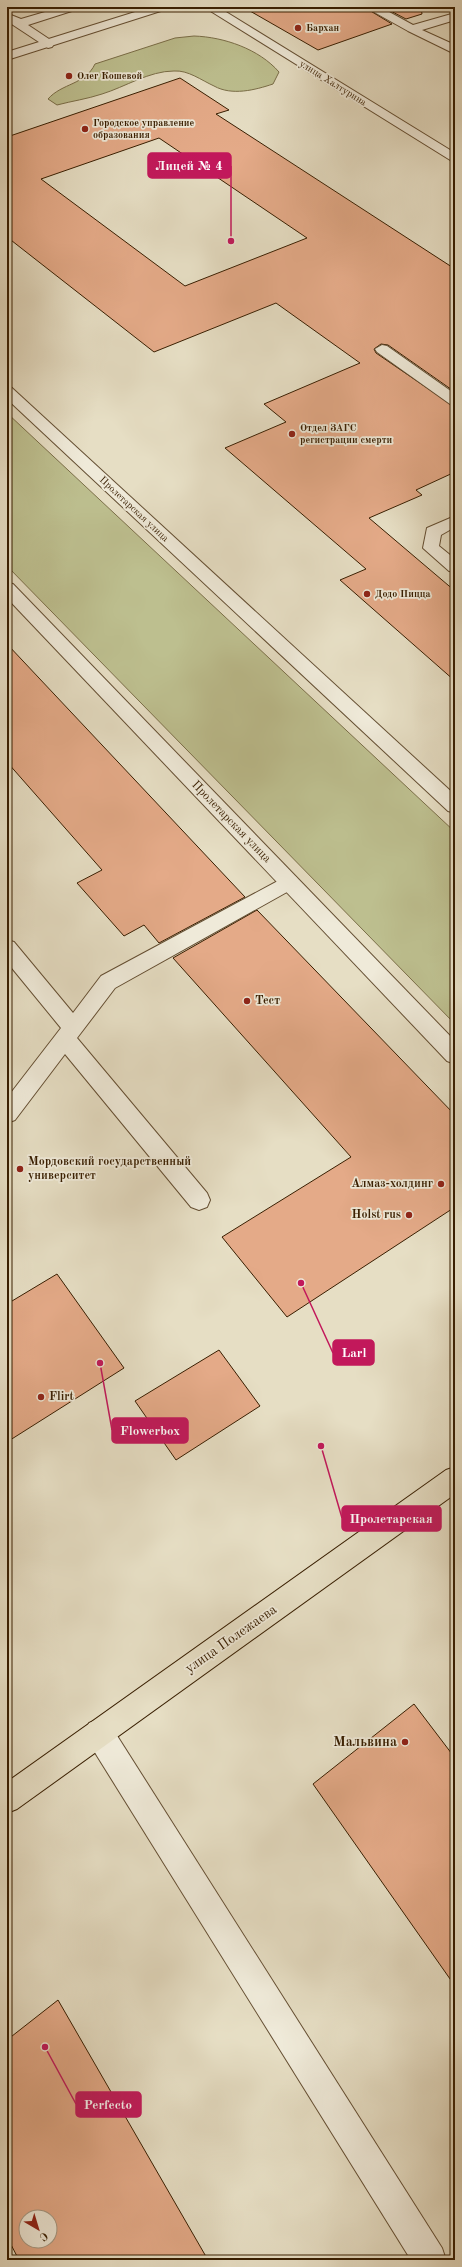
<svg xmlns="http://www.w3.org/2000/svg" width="462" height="2267" viewBox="0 0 462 2267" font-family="'Old Standard TT',serif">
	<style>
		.green { fill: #bdbf8f; stroke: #7a6e48 }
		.building { fill: #e4aa88; stroke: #381e01; fill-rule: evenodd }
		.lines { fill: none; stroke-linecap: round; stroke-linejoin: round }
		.lane-casing { stroke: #644e32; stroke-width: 2 }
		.street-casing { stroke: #644e32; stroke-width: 2 }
		.primary-casing { stroke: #381e01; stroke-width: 2 }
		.lane { fill: #efead9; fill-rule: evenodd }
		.street { fill: #efead9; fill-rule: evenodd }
		.primary { fill: #e6dec4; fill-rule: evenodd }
		.poi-dot { fill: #8f2418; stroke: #efead9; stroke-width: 1.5 }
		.labels { text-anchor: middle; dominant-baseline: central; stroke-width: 3.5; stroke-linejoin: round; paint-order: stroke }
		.far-poi-label { font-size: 10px; font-weight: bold; fill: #381e01; stroke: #efead9; text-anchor: start }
		.far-street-label { font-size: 10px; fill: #381e01; stroke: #efead9 }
		.street-label { font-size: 12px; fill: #381e01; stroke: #efead9 }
		.poi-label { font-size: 12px; font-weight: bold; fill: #381e01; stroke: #efead9; text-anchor: start }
		.near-street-label { font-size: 14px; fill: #381e01; stroke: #efead9 }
		.near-poi-label { font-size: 14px; font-weight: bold; fill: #381e01; stroke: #efead9; text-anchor: end }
		.leader { fill: none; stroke: #c2185b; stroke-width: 1.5 }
		.callout-dot { fill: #c2185b; stroke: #efead9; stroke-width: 1.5 }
		.callout { fill: #c2185b; stroke: #c2185b; stroke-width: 1.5 }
		.callout-label { font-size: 13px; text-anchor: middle; font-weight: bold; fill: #fff }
	</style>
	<rect width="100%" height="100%" fill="#e6dec4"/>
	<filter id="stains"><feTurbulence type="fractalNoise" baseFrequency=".005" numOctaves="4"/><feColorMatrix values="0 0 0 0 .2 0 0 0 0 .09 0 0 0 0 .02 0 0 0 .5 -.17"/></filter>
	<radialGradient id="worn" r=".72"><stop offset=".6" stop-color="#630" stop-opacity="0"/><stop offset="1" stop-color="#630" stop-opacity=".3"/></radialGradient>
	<!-- green -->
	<g class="green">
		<path d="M194,36C224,37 259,49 279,72L273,84C255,90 232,96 214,86C201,80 188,70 174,71C149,71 125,87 102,94C87,99 72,101 57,105L48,99C62,83 85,85 95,64L175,38Z"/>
		<polygon points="7,413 455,832 455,1024 7,566"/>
	</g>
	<!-- building -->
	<g class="building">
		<polygon points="243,7 364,7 392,24 318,50"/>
		<polygon points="383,7 421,7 422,14 406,19"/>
		<path d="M180,78L229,110L216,114L455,269V392L388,345L381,344L374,349L376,353L455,407V472L416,490L422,495L369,518L455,591V681L340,580L366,569L225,448L286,422L264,404L360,363L276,303L154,352L7,237V137ZM159,138L307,238L185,286L41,179Z"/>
		<polygon points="7,644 245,897 159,943 144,925 124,936 77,883 102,870 7,762"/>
		<polygon points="257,910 455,1115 455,1207 287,1317 222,1237 351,1157 173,958"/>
		<polygon points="57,1274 124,1368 7,1442 7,1304"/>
		<polygon points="219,1350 260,1406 176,1460 135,1401"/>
		<polygon points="414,1704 455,1758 455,1986 313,1784"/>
		<path d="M58,2000L208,2260H19L7,2237V2040ZM26,2217H50V2241H26Z"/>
	</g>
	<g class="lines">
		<defs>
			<g id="lane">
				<polygon points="62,7 80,7 78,9 28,25 52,41 54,44 52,47 48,48 7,21 7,16 11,15 21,19"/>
				<polygon points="365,7 380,7 413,25 455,13 455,20 422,30 455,45 455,54 408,31"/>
				<polygon points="382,345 387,346 455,394 455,406 450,404 377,352 375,349"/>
				<polygon points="455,516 455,527 441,535 439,546 455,559 455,572 449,571 423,548 427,528"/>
				<polygon points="289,875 296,877 299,882 296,887 115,988 77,1038 207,1193 210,1200 207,1207 199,1210 191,1207 65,1054 15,1120 7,1123 7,1098 61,1028 7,962 7,940 14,942 73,1013 101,976"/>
				<polygon points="99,1719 109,1723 442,2248 446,2260 411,2260 89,1743 85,1733 89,1723"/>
			</g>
			<g id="street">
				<polygon points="151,7 169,7 167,9 7,60 7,52"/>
				<polygon points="204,7 218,7 455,153 455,163"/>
				<polygon points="7,386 12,388 455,795 455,813 448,811 7,399"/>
				<polygon points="7,583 13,584 455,1041 455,1064 447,1061 7,598"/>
			</g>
			<polygon id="primary" points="455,1467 455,1494 17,1809 7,1813 7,1782 446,1470"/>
		</defs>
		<!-- lane casing -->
		<use href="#lane" class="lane-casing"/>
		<!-- street casing -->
		<use href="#street" class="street-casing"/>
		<!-- primary casing -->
		<use href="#primary" class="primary-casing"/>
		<!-- lane -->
		<use href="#lane" class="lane"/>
		<!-- street -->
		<use href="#street" class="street"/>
		<!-- primary -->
		<use href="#primary" class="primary"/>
	</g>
	<!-- markers -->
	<g class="poi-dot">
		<circle cx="298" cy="28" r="4"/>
		<circle cx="69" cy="76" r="4"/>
		<circle cx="85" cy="129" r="4"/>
		<circle cx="292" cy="434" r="4"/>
		<circle cx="367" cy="594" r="4"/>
		<circle cx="247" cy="1001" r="4"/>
		<circle cx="20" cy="1169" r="4"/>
		<circle cx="441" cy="1184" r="4"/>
		<circle cx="409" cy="1215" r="4"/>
		<circle cx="41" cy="1397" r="4"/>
		<circle cx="405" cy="1742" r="4"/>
	</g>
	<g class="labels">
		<!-- far-poi labels -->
		<g class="far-poi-label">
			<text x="306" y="28">Бархан</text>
			<text x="77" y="76">Олег Кошевой</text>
			<text x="93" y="123">Городское управление<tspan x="93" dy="12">образования</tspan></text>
			<text x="300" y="428">Отдел ЗАГС<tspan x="300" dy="12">регистрации смерти</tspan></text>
			<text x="375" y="594">Додо Пицца</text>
		</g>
		<!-- far-street labels -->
		<g class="far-street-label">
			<text transform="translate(333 83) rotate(32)">улица Халтурина</text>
			<text transform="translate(134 509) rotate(43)">Пролетарская улица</text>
		</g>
		<!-- street labels -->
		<g class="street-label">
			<text transform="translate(231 822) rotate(46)">Пролетарская улица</text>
		</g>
		<!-- poi labels -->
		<g class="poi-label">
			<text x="255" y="1001">Тест</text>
			<text x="28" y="1162">Мордовский государственный<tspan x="28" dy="14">университет</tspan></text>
			<text x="433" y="1184" text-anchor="end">Алмаз-холдинг</text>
			<text x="401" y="1215" text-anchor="end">Holst rus</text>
			<text x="49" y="1397">Flirt</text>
		</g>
		<!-- near-street labels -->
		<g class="near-street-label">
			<text transform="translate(231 1639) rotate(-35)">улица Полежаева</text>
		</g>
		<!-- near-poi labels -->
		<g class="near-poi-label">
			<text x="397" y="1742">Мальвина</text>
		</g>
	</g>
	<!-- callouts -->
	<path class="leader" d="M231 241L231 166M301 1283L333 1353M100 1363L112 1430M321 1446L342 1518M45 2047L76 2104"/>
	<g class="callout-dot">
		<circle cx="231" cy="241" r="4"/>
		<circle cx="301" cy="1283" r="4"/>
		<circle cx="100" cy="1363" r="4"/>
		<circle cx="321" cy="1446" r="4"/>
		<circle cx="45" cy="2047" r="4"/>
	</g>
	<g class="callout">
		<rect x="148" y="153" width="83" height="25" rx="4"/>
		<rect x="333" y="1340" width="41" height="25" rx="4"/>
		<rect x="112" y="1418" width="76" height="25" rx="4"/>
		<rect x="342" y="1506" width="99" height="25" rx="4"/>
		<rect x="76" y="2092" width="65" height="25" rx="4"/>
	</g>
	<g class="callout-label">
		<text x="189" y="170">Лицей № 4</text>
		<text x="354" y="1357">Larl</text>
		<text x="150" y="1435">Flowerbox</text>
		<text x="391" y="1523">Пролетарская</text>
		<text x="108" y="2109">Perfecto</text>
	</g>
	<!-- margin -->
	<rect width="462" height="2267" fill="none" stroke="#e6dec4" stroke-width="24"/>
	<rect x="8" y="8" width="446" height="2251" fill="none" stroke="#381e01" stroke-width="2"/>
	<rect x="12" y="12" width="438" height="2243" fill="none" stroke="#381e01"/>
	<!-- north arrow -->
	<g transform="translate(38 2229) rotate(142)"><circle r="19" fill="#efead9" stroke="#a69883"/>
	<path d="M0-3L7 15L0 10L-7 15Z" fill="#8f2418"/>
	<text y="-6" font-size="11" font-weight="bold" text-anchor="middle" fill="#381e01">С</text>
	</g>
	<rect width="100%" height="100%" filter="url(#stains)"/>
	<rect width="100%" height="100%" fill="url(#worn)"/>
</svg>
